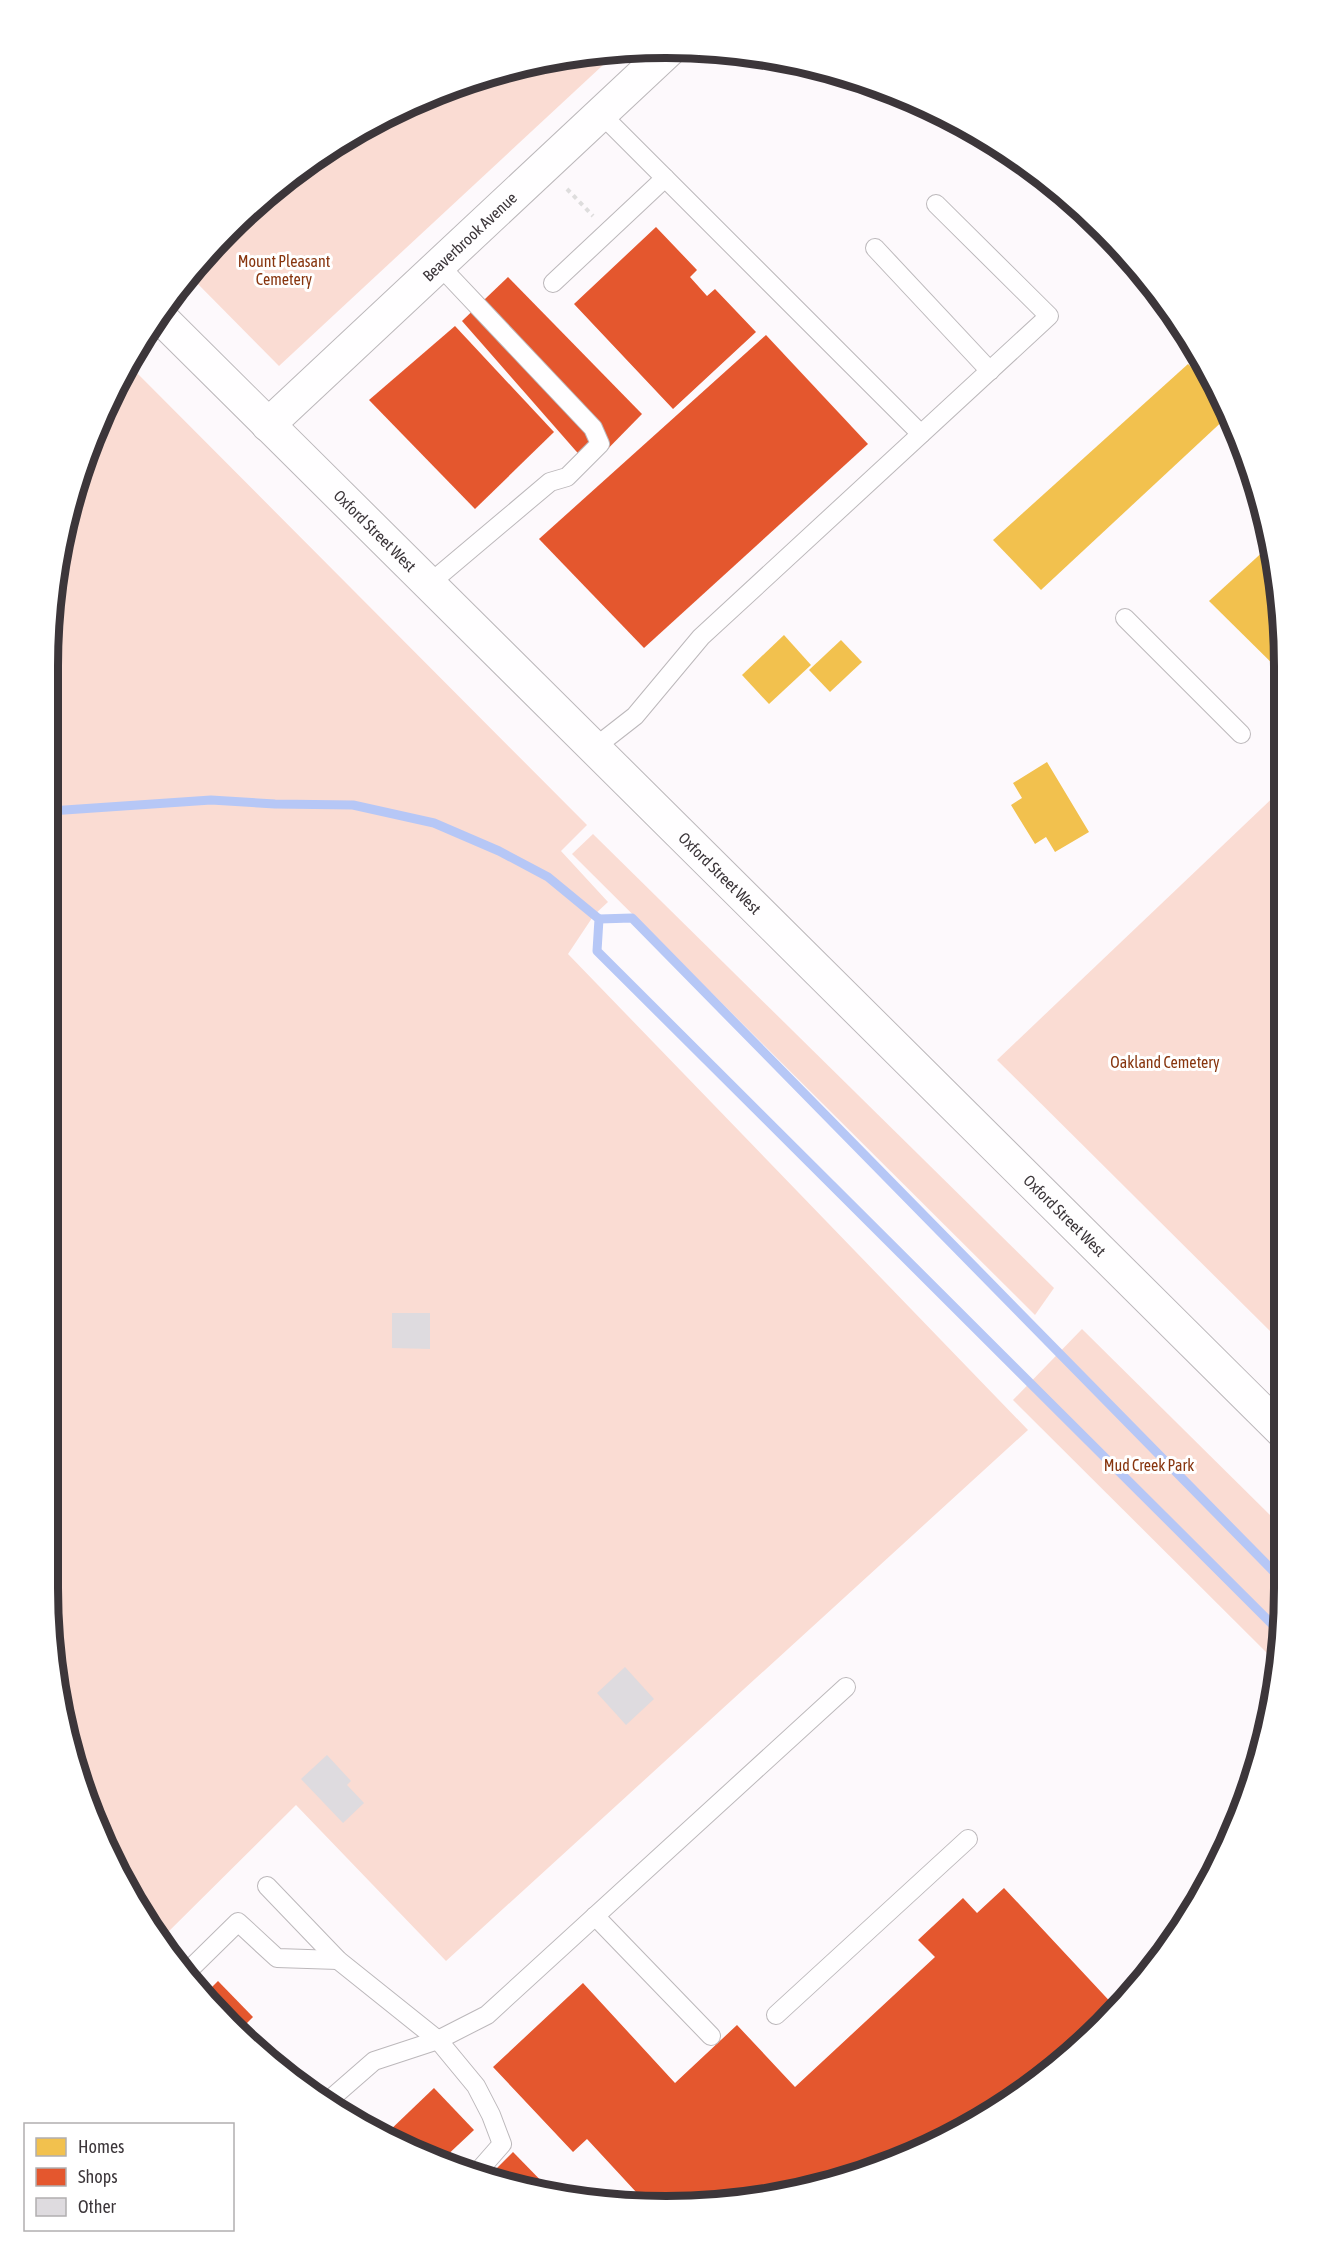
<svg xmlns="http://www.w3.org/2000/svg" width="1332" height="2255" viewBox="0 0 1332 2255" font-family="'Asap Condensed',sans-serif">
	<style>
		.green { fill: #fadcd3 }
		.homes { fill: #f2c14e }
		.shops { fill: #e4572e }
		.lines { fill: none; stroke-linecap: round; stroke-linejoin: round }
		.stream { stroke: #b6c7f6; stroke-width: 9 }
		.building { fill: #dedbdf }
		.service-casing { stroke: #bcb8bb; stroke-width: 20 }
		.tertiary-casing { stroke: #bcb8bb; stroke-width: 35 }
		.secondary-casing { stroke: #bcb8bb; stroke-width: 35 }
		.path { stroke: #dedddd; stroke-width: 4; stroke-dasharray: 4.5 4.5; stroke-linecap: butt }
		.service { stroke: #fffeff; stroke-width: 18 }
		.tertiary { stroke: #fffeff; stroke-width: 33 }
		.secondary { stroke: #fffeff; stroke-width: 33 }
		.labels { text-anchor: middle; dominant-baseline: central; stroke-width: 6; stroke-linejoin: round; paint-order: stroke }
		.street-label { font-size: 16px; fill: #3c363a; stroke: #fff }
		.park-label { font-size: 16px; fill: #87350e; stroke: #fff }
		.rim { fill: none; stroke: #3c363a; stroke-width: 8 }
	</style>
	<rect width="100%" height="100%" fill="#fdf9fc"/>
	<!-- green -->
	<g class="green">
		<polygon points="616,53 279,366 190,276 229,229 323,152 430,95 546,60"/>
		<polygon points="131,367 587,825 561,851 608,902 594,915 568,954 1028,1430 446,1961 296,1805 160,1940 112,1863 81,1787 53,1670 49,625 81,467"/>
		<polygon points="1283,788 1283,1344 997,1060"/>
		<polygon points="593,834 1054,1288 1035,1315 572,854"/>
		<polygon points="1082,1329 1283,1528 1283,1630 1276,1662 1013,1400"/>
	</g>
	<!-- homes -->
	<g class="homes">
		<polygon points="1188,364 1217,391 1228,416 1041,590 993,540"/>
		<polygon points="1267,548 1283,625 1283,674 1209,601"/>
		<polygon points="784,635 811,665 769,704 742,675"/>
		<polygon points="841,640 862,662 830,692 809,670"/>
		<polygon points="1047,762 1089,832 1055,852 1046,837 1035,844 1011,805 1022,798 1013,783"/>
	</g>
	<!-- shops -->
	<g class="shops">
		<polygon points="656,227 697,270 690,277 707,296 715,289 756,332 673,409 574,304"/>
		<polygon points="508,277 642,414 590,467 462,321"/>
		<polygon points="455,326 554,432 475,509 369,400"/>
		<polygon points="766,335 868,444 644,648 539,539"/>
		<polygon points="1004,1888 1117,2009 1103,2026 1042,2079 940,2143 864,2174 747,2202 666,2207 649,2206 587,2139 573,2152 493,2067 583,1983 675,2083 737,2025 795,2087 935,1957 918,1940 963,1898 977,1913"/>
		<polygon points="218,1981 253,2017 237,2033 203,1996"/>
		<polygon points="434,2088 474,2130 441,2161 386,2134"/>
		<polygon points="513,2152 555,2195 486,2179"/>
	</g>
	<g class="lines">
		<!-- stream -->
		<g class="stream">
			<polyline points="50,811 211,800 275,804 353,805 434,823 499,851 548,877 599,919 597,951 1282,1634"/>
			<polyline points="599,919 632,918 1283,1581"/>
		</g>
	</g>
	<!-- building -->
	<g class="building">
		<polygon points="392,1313 430,1313 430,1349 392,1348"/>
		<polygon points="625,1667 654,1699 626,1725 597,1693"/>
		<polygon points="327,1755 351,1781 347,1785 364,1803 343,1823 301,1779"/>
	</g>
	<g class="lines">
		<defs>
			<g id="service">
				<polyline points="601,114 921,434"/>
				<polyline points="875,248 990,371"/>
				<polyline points="553,283 665,178"/>
				<polyline points="429,584 550,482 567,477 600,444 593,428 439,265"/>
				<polyline points="1125,618 1241,734"/>
				<polyline points="594,748 635,716 701,637 1049,316 936,204"/>
				<polyline points="267,1886 338,1960 438,2040 476,2086 491,2115 502,2144 474,2176"/>
				<polyline points="595,1916 711,2036"/>
				<polyline points="184,1975 238,1922 277,1958 338,1960"/>
				<polyline points="776,2015 968,1839"/>
				<polyline points="327,2105 335,2095 374,2061 438,2040 487,2015 846,1687"/>
			</g>
			<g id="tertiary">
				<path id="s1" d="M268,425L671,48"/>
			</g>
			<g id="secondary">
				<path id="s2" d="M158,315L1283,1432"/>
			</g>
		</defs>
		<!-- service casing -->
		<use href="#service" class="service-casing"/>
		<!-- tertiary casing -->
		<use href="#tertiary" class="tertiary-casing"/>
		<!-- secondary casing -->
		<use href="#secondary" class="secondary-casing"/>
		<!-- path -->
		<polyline class="path" points="567,189 593,216"/>
		<!-- service -->
		<use href="#service" class="service"/>
		<!-- tertiary -->
		<use href="#tertiary" class="tertiary"/>
		<!-- secondary -->
		<use href="#secondary" class="secondary"/>
	</g>
	<g class="labels">
		<!-- street labels -->
		<g class="street-label">
			<text stroke="none"><textPath href="#s1" startOffset="276">Beaverbrook Avenue</textPath></text>
			<text stroke="none"><textPath href="#s2" startOffset="306">Oxford Street West</textPath></text>
			<text stroke="none"><textPath href="#s2" startOffset="792">Oxford Street West</textPath></text>
			<text stroke="none"><textPath href="#s2" startOffset="1278">Oxford Street West</textPath></text>
		</g>
		<!-- park labels -->
		<g class="park-label">
			<text x="284" y="261">Mount Pleasant<tspan x="284" dy="18">Cemetery</tspan></text>
			<text x="1165" y="1062">Oakland Cemetery</text>
			<text x="1149" y="1465">Mud Creek Park</text>
		</g>
	</g>
	<!-- crop -->
	<path d="M0 0H1332V2255H0ZM666 58H666A608 608 0 0 1 1274 666V1588A608 608 0 0 1 666 2196H666A608 608 0 0 1 58 1588V666A608 608 0 0 1 666 58Z" fill="#fff" fill-rule="evenodd"/>
	<path class="rim" d="M666 58H666A608 608 0 0 1 1274 666V1588A608 608 0 0 1 666 2196H666A608 608 0 0 1 58 1588V666A608 608 0 0 1 666 58Z"/>
	<!-- legend -->
	<rect x="24" y="2123" width="210" height="108" fill="#ffffff" stroke="#b1afb0" stroke-width="1.5"/>
	<rect x="36" y="2138" width="30" height="18" fill="#f2c14e" stroke="#b1afb0" stroke-width="1.5"/>
	<text x="78" y="2153" font-size="18" fill="#3c363a">Homes</text>
	<rect x="36" y="2168" width="30" height="18" fill="#e4572e" stroke="#b1afb0" stroke-width="1.5"/>
	<text x="78" y="2183" font-size="18" fill="#3c363a">Shops</text>
	<rect x="36" y="2198" width="30" height="18" fill="#dedbdf" stroke="#b1afb0" stroke-width="1.5"/>
	<text x="78" y="2213" font-size="18" fill="#3c363a">Other</text>
</svg>
